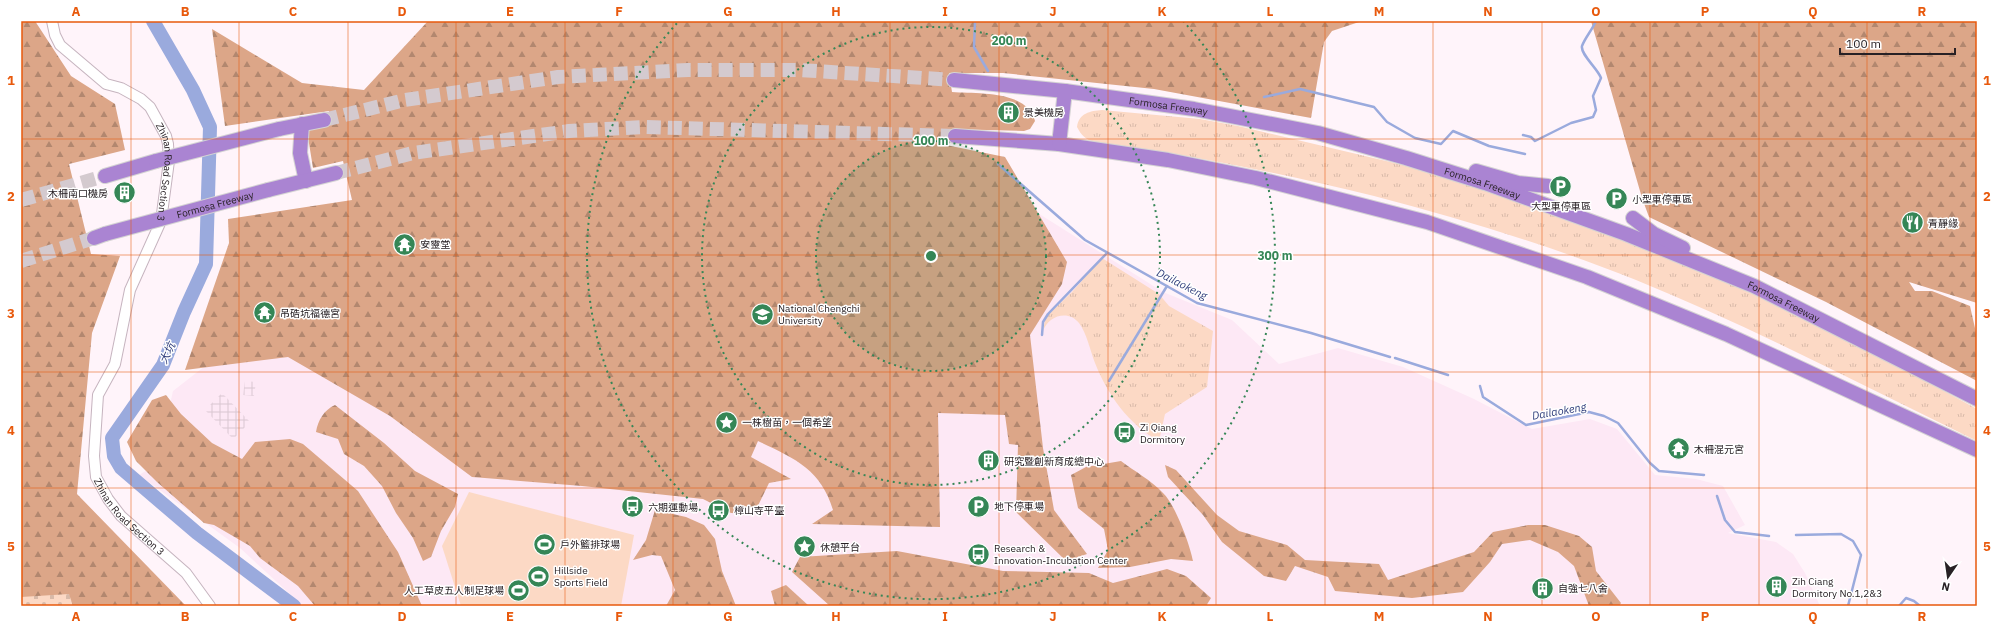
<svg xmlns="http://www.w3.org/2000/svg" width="1998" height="627" viewBox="0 0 1998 627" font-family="'IBM Plex Sans','Noto Sans TC',sans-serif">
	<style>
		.built { fill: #fde8f5 }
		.industrial { fill: url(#industrial-grid) }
		.grass { fill: url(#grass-tufts) }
		.forest { fill: url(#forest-firs) }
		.cemetery { fill: url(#cemetery-stones) }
		.garden { fill: #fcd9c5 }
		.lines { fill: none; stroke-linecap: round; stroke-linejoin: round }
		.stream { stroke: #9aaadd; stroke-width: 2.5 }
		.river { stroke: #9aaadd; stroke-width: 14 }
		.motorway-tunnel { stroke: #d4cacf; stroke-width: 14; stroke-dasharray: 14 7; stroke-linecap: butt }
		.tertiary-casing { stroke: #c6b4bf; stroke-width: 12 }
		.motorway-casing { stroke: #d4d3d3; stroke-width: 16 }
		.tertiary { stroke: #fff; stroke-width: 10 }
		.motorway { stroke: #aa84d2; stroke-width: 14 }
		.motorway-bridge-casing { stroke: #d4d3d3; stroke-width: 16; stroke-linecap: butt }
		.motorway-bridge { stroke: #aa84d2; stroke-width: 14 }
		.grid { fill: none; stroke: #e8590c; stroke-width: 1; stroke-opacity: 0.55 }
		.ring { fill: none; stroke: #358656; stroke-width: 2; stroke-dasharray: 2 4 }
		.labels { text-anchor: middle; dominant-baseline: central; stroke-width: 3; stroke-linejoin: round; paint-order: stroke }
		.street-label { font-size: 10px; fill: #282125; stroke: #fff }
		.poi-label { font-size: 10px; fill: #282125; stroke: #fff; text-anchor: start }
		.water-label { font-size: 11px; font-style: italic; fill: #2e3c7a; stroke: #fff }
		.centre { fill: #358656; stroke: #fff; stroke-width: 2 }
		.ring-label { font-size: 12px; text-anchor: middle; font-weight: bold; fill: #358656; stroke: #fff; stroke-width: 3; stroke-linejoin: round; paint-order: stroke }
		.neatline { fill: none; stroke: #e8590c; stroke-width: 1.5 }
		.grid-label { font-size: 13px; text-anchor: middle; font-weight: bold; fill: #e8590c }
	</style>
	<defs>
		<pattern id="industrial-grid" width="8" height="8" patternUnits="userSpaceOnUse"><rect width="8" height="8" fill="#fde8f5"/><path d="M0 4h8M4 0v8" fill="none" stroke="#d9c7d2"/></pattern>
		<pattern id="grass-tufts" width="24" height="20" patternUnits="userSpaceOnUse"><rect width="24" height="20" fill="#fcd9c5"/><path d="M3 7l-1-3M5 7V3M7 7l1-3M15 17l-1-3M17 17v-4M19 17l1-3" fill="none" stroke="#d8baa9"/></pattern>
		<pattern id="forest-firs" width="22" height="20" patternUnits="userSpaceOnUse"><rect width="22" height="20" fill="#dca688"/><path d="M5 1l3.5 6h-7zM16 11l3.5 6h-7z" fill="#b2876f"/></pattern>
		<pattern id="cemetery-stones" width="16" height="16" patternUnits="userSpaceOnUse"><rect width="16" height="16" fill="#fcd9c5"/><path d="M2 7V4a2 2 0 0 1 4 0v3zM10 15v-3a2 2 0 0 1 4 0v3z" fill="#d8baa9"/></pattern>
	</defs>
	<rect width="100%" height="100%" fill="#fff4fa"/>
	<!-- built -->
	<polygon class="built" points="808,98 1014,198 1163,292 1232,320 1279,364 1338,348 1403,367 1474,399 1532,429 1590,419 1617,429 1655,475 1696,479 1723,486 1745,525 1728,533 1776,542 1793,554 1805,573 1820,606 303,606 240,548 139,475 197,440 169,409 173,391 260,323"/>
	<!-- industrial -->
	<g class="industrial">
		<polygon points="245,381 256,382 254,396 243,395"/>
		<polygon points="222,393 250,422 233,439 205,410"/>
	</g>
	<!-- grass -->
	<g class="grass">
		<path d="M1102,110L1200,119L1238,126L1403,165L1505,197L1641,245L1762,298L1843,336L1977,409V441C1864,386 1752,327 1636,280C1551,246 1463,219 1374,196C1309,180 1242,166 1176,154C1149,150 1120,150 1095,142C1086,140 1081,135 1077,127C1079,113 1090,111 1102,110Z"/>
		<path d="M1102,258L1159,294L1169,306L1213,331L1207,387L1165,414L1159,441C1129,425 1107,394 1095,363C1090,350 1087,334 1079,323C1068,309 1048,316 1043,331L1045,320L1048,315L1072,292Z"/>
	</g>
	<!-- forest -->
	<g class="forest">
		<polygon points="21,21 35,21 71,76 115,104 125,150 69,164 91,254 120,256 92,333 77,494 186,606 21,606"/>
		<path d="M428,21H1362L1332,31L1324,42L1311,118L1154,89L1003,73H949L952,92C978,94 1027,90 1035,121L1030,129L1024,131L946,129V145L1005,157L1067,262L1062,284L1030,335L1043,448L1054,510L1087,554L1066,561L1016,512L1018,445L1009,444L1005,415L938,413L940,527L812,524L833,510C821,469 794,458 758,441L751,457L791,479L769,483L754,514L731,513L703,499L582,486L472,477L390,416L288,357L185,370L229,243L228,219L352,200L343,161L313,168L307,131L332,124L329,111L225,126L212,29L302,83L364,90Z"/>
		<polygon points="1591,21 1977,21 1977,303 1909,282 1915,291 1932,291 1970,306 1977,337 1977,381 1826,302 1649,217 1642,198"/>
		<polygon points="166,395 181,414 212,443 242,459 255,442 290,439 303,444 358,491 398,552 422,606 315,606 298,586 260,558 250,546 214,525 204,523 157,482 136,461 127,442 152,400"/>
		<path d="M335,405L384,443L415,471L458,494L455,507L441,531L431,557L423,561L413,538L396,513L382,486L364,466L344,454L338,439L316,432C318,420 324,410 335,405Z"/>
		<path d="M1121,461C1134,471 1151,480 1163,493C1175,504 1190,545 1193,561L1171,559L1130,567L1098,568L1108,550L1104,529L1078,508L1071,475L1086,467Z"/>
		<polygon points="1165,465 1176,470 1217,515 1239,531 1287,545 1305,560 1379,564 1388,580 1474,552 1493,532 1528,525 1545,525 1579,536 1592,547 1596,571 1621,603 1619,606 1589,606 1574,566 1558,552 1530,540 1502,544 1490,562 1463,592 1412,598 1335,591 1328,577 1295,566 1286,581 1264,576 1222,542 1203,515 1168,477"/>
		<polygon points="655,510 686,517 704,525 715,539 722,571 736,606 666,606 675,590 661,556 652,555 633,560 646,540"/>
		<polygon points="897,551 1003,571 1089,573 1113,583 1167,569 1186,576 1211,598 1206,606 830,606 792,572 800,557"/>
		<polygon points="786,585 809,606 775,606 771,591"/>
	</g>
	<!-- cemetery -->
	<polygon class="cemetery" points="69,594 73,606 21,606 21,597"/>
	<!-- garden -->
	<polygon class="garden" points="469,492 634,535 621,606 461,606 442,546"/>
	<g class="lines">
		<!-- stream -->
		<g class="stream">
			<polyline points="975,21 974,47 988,71"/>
			<polyline points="1264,97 1300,89 1374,107 1387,122 1415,138 1441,144 1453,131 1489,146 1525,154"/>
			<path d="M1523,135L1531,137L1535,141L1571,123L1593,117L1596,110L1593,96L1601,78C1598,69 1580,54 1582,46C1585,38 1592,30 1596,21"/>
			<polyline points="998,164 1085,240 1197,303 1311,333 1390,357"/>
			<polyline points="1042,335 1043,322 1048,314 1107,253"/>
			<polyline points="1395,358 1448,375"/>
			<polyline points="1109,381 1167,286"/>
			<polyline points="1480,386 1483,397 1526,425 1589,412 1604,416 1618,423 1650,463 1659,471 1704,475"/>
			<polyline points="1717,496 1725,520 1735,532 1769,536"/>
			<polyline points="1796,535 1841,534 1853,541 1861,555 1848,606"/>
			<polyline points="1899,606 1906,598 1914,601 1920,606"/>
		</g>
		<!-- river -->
		<polyline class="river" points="153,21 193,90 210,127 206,264 184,312 163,365 112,438 114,456 121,468 197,533 294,606"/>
		<!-- motorway-tunnel -->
		<g class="motorway-tunnel">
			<polyline points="324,120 405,100 558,77 688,70 800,70 954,80"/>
			<polyline points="336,173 413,153 569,131 645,127 955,136"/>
			<polyline points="21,200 105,176"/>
			<polyline points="21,261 94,238"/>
		</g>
		<defs>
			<g id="tertiary">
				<path id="s1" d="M52,21L55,35L60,45L106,84L121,88L141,99L150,107L166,136L168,144L169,161L161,221L130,290L115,364L98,395L94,456L96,477L108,499L121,516L186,573L210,606"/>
			</g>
			<g id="motorway">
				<path id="s2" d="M954,80L1065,91L1194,109L1318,133L1406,158L1485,183L1626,234L1754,286L1977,399"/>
				<polyline points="302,124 300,153 306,181"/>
				<polyline points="279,129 324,120"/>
				<polyline points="955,136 1059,144 1168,160 1256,178 1427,222 1587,277 1726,334 1977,450"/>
				<polyline points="1059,144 1065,91"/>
				<polyline points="1476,171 1518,183 1548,186"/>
				<polyline points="105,176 156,161"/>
				<polyline points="268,190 336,173"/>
				<polyline points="1633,218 1654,234 1683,248"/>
				<polyline points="94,238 105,234"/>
			</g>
		</defs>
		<!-- tertiary casing -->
		<use href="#tertiary" class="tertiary-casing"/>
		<!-- motorway casing -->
		<use href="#motorway" class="motorway-casing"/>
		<!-- tertiary -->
		<use href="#tertiary" class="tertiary"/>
		<!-- motorway -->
		<use href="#motorway" class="motorway"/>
		<defs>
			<g id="motorway-bridge">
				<polyline points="156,161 279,129"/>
				<path id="s3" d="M105,234L268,190"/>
			</g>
		</defs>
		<!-- motorway-bridge casing -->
		<use href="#motorway-bridge" class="motorway-bridge-casing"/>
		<!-- motorway-bridge -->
		<use href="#motorway-bridge" class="motorway-bridge"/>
	</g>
	<!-- grid -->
	<path class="grid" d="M131,21V606M239,21V606M348,21V606M456,21V606M565,21V606M673,21V606M782,21V606M890,21V606M999,21V606M1108,21V606M1216,21V606M1325,21V606M1433,21V606M1542,21V606M1650,21V606M1759,21V606M1867,21V606M21,139H1977M21,255H1977M21,372H1977M21,488H1977"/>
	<!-- distance rings -->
	<circle cx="931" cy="256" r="115" fill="#358656" fill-opacity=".12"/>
	<g class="ring">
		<circle cx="931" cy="256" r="115"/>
		<circle cx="931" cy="256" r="229"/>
		<path d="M1183 21A344 344 0 1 1 679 21"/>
	</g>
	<!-- icons -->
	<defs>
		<symbol id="building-disc" viewBox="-11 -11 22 22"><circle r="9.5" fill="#358656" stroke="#fff"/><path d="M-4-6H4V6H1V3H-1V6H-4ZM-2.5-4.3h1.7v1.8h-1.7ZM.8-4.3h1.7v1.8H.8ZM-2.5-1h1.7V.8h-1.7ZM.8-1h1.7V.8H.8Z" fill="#fff"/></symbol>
		<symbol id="parking-disc" viewBox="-11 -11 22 22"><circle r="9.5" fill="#358656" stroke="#fff"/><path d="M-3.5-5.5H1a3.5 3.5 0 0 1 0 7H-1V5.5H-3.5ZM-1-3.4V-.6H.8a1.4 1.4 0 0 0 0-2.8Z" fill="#fff"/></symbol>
		<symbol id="restaurant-disc" viewBox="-11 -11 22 22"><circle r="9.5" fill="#358656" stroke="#fff"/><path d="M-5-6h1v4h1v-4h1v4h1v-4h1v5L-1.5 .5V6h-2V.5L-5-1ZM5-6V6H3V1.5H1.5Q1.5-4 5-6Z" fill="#fff"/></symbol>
		<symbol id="temple-disc" viewBox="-11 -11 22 22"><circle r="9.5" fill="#358656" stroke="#fff"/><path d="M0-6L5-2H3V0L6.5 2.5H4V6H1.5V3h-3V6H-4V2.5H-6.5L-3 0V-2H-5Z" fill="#fff"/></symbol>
		<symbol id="university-disc" viewBox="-11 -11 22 22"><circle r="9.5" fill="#358656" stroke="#fff"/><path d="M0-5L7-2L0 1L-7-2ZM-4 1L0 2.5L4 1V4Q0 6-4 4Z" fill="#fff"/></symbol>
		<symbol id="sight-disc" viewBox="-11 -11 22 22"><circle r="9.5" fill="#358656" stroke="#fff"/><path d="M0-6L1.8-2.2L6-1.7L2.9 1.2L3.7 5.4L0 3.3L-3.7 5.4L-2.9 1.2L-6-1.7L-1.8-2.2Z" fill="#fff"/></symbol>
		<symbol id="bus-disc" viewBox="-11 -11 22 22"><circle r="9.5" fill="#358656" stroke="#fff"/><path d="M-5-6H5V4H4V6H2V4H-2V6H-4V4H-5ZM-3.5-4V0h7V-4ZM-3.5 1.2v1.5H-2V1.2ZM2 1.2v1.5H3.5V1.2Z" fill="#fff"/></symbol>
		<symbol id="stadium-disc" viewBox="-11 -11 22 22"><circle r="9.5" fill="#358656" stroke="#fff"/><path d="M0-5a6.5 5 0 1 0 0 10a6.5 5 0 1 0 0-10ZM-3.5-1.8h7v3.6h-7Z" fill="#fff"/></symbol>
	</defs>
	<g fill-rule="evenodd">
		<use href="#building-disc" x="996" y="100" width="25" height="25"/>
		<use href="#parking-disc" x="1548" y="174" width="25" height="25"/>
		<use href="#building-disc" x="112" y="180" width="25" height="25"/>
		<use href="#parking-disc" x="1604" y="186" width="25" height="25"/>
		<use href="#restaurant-disc" x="1900" y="210" width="25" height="25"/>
		<use href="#temple-disc" x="392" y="232" width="25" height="25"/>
		<use href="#temple-disc" x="252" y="300" width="25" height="25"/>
		<use href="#university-disc" x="750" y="302" width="25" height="25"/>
		<use href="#sight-disc" x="714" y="410" width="25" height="25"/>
		<use href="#bus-disc" x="1112" y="420" width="25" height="25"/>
		<use href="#temple-disc" x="1666" y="436" width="25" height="25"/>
		<use href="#building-disc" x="976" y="448" width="25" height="25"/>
		<use href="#parking-disc" x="966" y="494" width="25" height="25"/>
		<use href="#bus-disc" x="620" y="494" width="25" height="25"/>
		<use href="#bus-disc" x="706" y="498" width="25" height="25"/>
		<use href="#stadium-disc" x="532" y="532" width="25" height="25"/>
		<use href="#sight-disc" x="792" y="534" width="25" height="25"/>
		<use href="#bus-disc" x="966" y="542" width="25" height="25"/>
		<use href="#stadium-disc" x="526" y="564" width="25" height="25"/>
		<use href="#building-disc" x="1764" y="574" width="25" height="25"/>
		<use href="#building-disc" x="1530" y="576" width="25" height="25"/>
		<use href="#stadium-disc" x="506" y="578" width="25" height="25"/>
	</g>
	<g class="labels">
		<!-- street labels -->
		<g class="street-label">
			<text stroke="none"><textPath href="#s2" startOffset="216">Formosa Freeway</textPath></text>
			<text stroke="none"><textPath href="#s1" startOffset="205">Zhinan Road Section 3</textPath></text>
			<text stroke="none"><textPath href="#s2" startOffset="540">Formosa Freeway</textPath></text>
			<text stroke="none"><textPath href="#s3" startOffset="114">Formosa Freeway</textPath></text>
			<text stroke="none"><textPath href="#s2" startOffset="864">Formosa Freeway</textPath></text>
			<text stroke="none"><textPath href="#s1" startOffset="576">Zhinan Road Section 3</textPath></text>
		</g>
		<!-- poi labels -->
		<g class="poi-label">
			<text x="1024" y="112">景美機房</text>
			<text x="108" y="193" text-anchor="end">木柵南口機房</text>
			<text x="1632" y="199">小型車停車區</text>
			<text x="1561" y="206" text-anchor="middle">大型車停車區</text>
			<text x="1928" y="223">青靜緣</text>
			<text x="420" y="244">安靈堂</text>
			<text x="778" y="308">National Chengchi<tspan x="778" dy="12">University</tspan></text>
			<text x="280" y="313">吊硞坑福德宮</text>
			<text x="742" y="422">一株樹苗，一個希望</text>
			<text x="1140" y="427">Zi Qiang<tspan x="1140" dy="12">Dormitory</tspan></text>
			<text x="1694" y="449">木柵混元宮</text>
			<text x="1004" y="461">研究暨創新育成總中心</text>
			<text x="994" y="506">地下停車場</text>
			<text x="648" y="507">六期運動場</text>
			<text x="734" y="510">樟山寺平臺</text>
			<text x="560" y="544">戶外籃排球場</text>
			<text x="820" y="547">休憩平台</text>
			<text x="994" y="548">Research &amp;<tspan x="994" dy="12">Innovation-Incubation Center</tspan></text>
			<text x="554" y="570">Hillside<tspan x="554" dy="12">Sports Field</tspan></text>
			<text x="1792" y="581">Zih Ciang<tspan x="1792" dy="12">Dormitory No.1,2&amp;3</tspan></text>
			<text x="1558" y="588">自強七八舍</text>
			<text x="504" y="590" text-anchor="end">人工草皮五人制足球場</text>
		</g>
		<!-- water labels -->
		<g class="water-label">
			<text transform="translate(1182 284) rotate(27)">Dailaokeng</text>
			<text transform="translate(167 353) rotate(-65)">大坑</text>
			<text transform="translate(1559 411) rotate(-10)">Dailaokeng</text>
		</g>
	</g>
	<circle cx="931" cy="256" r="6" class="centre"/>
	<g class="ring-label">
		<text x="1009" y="45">200 m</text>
		<text x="931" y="145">100 m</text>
		<text x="1275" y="260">300 m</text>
	</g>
	<!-- border -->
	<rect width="1998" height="627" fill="none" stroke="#ffffff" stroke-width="44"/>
	<!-- north arrow -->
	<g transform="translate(1948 577) rotate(193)" stroke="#ffffff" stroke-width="3" paint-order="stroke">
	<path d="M0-3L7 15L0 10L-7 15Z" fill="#282125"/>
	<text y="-6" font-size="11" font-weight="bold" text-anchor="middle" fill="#282125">N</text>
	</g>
	<!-- scale -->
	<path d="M1840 48v6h115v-6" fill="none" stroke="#282125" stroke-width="2"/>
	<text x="1846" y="48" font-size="12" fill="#282125" stroke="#ffffff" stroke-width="3" paint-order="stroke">100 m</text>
	<rect x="22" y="22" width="1954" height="583" class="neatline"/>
	<g class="grid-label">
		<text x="76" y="16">A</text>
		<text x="185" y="16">B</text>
		<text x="293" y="16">C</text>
		<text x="402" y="16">D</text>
		<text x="510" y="16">E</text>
		<text x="619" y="16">F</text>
		<text x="728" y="16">G</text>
		<text x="836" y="16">H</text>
		<text x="945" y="16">I</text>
		<text x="1053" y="16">J</text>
		<text x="1162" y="16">K</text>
		<text x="1270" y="16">L</text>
		<text x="1379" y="16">M</text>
		<text x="1488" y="16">N</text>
		<text x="1596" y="16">O</text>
		<text x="1705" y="16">P</text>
		<text x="1813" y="16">Q</text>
		<text x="1922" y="16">R</text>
		<text x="11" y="85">1</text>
		<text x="1987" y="85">1</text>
		<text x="11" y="201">2</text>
		<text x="1987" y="201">2</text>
		<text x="11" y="318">3</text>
		<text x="1987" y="318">3</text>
		<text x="11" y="435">4</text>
		<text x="1987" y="435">4</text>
		<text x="11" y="551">5</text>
		<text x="1987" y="551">5</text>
		<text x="76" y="621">A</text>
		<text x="185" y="621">B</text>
		<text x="293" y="621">C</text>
		<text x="402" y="621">D</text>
		<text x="510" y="621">E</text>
		<text x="619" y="621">F</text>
		<text x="728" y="621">G</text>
		<text x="836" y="621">H</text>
		<text x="945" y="621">I</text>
		<text x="1053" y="621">J</text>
		<text x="1162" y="621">K</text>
		<text x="1270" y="621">L</text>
		<text x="1379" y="621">M</text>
		<text x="1488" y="621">N</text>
		<text x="1596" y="621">O</text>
		<text x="1705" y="621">P</text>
		<text x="1813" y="621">Q</text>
		<text x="1922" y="621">R</text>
	</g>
</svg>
